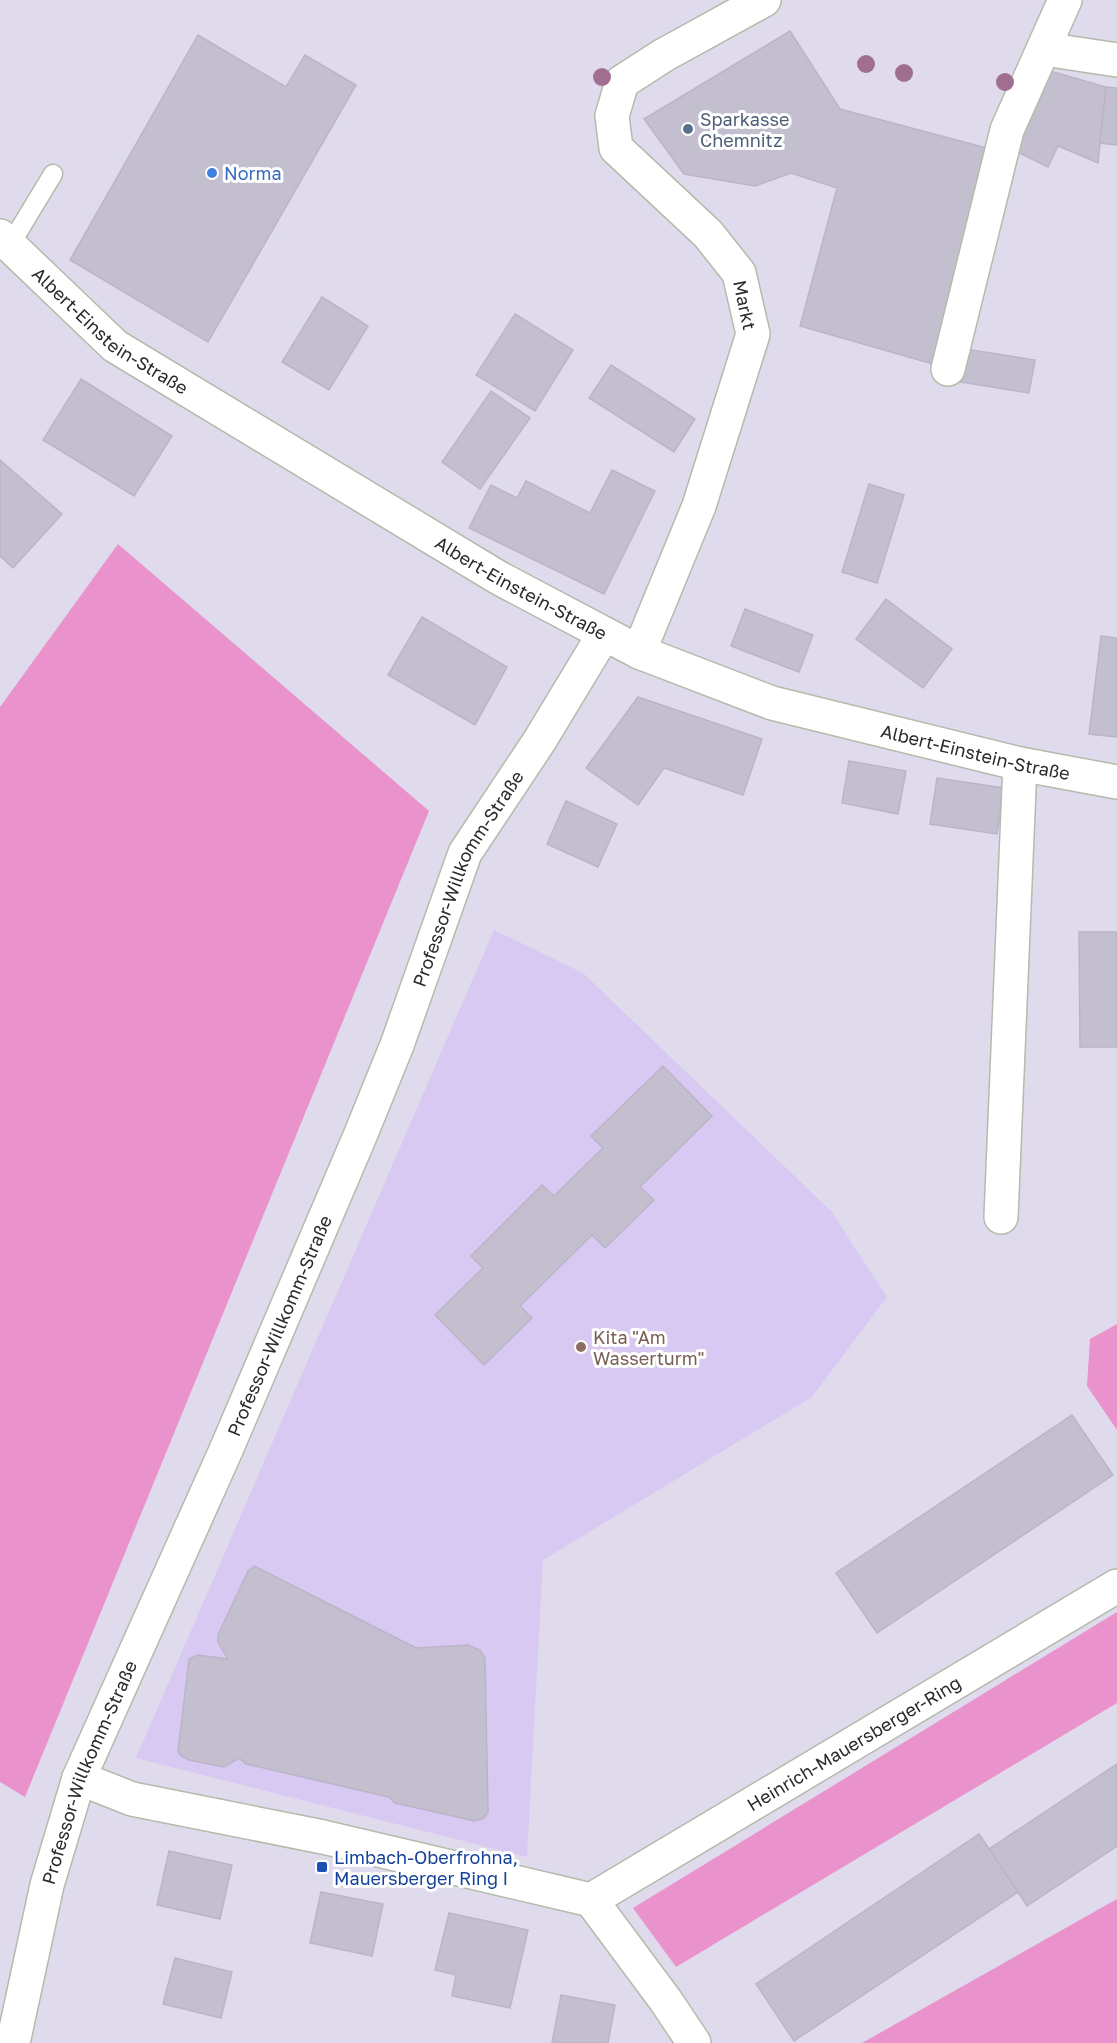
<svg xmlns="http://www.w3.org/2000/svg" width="1117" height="2043" viewBox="0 0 1117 2043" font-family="'Golos Text',sans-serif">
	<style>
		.education { fill: #d7c9f1 }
		.green { fill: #e992cc }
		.building { fill: #c4bfcf; stroke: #bbb4c9; stroke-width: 1.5 }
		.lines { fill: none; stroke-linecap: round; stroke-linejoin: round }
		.service-casing { stroke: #b3bbab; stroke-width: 21 }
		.minor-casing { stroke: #b3bbab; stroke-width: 36 }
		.service { stroke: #fff; stroke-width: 18 }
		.minor { stroke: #fff; stroke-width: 33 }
		.tree { fill: #a06e90 }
		.service-dot { fill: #5c6f8a; stroke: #fff; stroke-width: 2 }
		.shop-dot { fill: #3f7fe0; stroke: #fff; stroke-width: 2 }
		.education-dot { fill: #8d6e63; stroke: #fff; stroke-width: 2 }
		.transit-dot { fill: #1a4fb4; stroke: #fff; stroke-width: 2 }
		.labels { text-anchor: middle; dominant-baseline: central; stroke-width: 6; stroke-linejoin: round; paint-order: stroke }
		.service-label { font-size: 18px; fill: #4e5e75; stroke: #fff; text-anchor: start }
		.shop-label { font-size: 18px; fill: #366cbe; stroke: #fff; text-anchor: start }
		.street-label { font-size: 18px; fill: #2a2a2a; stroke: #fff }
		.education-label { font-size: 18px; fill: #785e54; stroke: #fff; text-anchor: start }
		.transit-label { font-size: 18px; fill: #164399; stroke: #fff; text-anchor: start }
	</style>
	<rect width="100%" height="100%" fill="#dfdbed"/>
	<!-- education -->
	<polygon class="education" points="494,930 583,973 831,1211 887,1297 812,1397 543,1560 527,1857 136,1758"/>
	<!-- green -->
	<g class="green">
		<polygon points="118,544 429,811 25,1797 0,1782 0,707"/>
		<polygon points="1117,1324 1117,1430 1087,1386 1090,1339"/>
		<polygon points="1117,1612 1117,1703 676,1967 633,1908"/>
		<polygon points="1117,1899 1117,2043 862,2043"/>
	</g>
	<!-- building -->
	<g class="building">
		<polygon points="790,31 840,109 987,148 933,364 800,326 837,188 791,173 755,186 684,174 644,119"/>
		<polygon points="198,35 286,87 305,55 356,85 208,342 70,260"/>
		<polygon points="1050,71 1106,87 1098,163 1058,146 1048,167 1013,150"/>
		<polygon points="1106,87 1117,88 1117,145 1100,143"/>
		<polygon points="322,297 368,326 329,390 282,362"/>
		<polygon points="515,314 573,350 535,411 476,375"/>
		<polygon points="965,349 1035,360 1029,393 960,382"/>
		<polygon points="611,365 695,419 674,452 589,398"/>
		<polygon points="81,379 172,436 134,496 43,440"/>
		<polygon points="491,391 530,418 480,489 442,462"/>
		<polygon points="0,460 62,514 13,568 0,556"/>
		<polygon points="612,470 655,491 604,594 469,528 491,485 517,498 526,481 590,513"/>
		<polygon points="869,484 904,495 877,583 842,572"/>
		<polygon points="886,599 952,649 923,688 856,639"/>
		<polygon points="745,609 813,635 799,672 731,646"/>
		<polygon points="422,617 507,667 475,725 388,675"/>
		<polygon points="1101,636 1117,638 1117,737 1089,734"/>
		<polygon points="638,697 762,739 743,795 664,768 638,805 586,768"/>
		<polygon points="849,761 906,771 898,814 842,803"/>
		<polygon points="937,778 1004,788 997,834 930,824"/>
		<polygon points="566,801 617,824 598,867 547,844"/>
		<polygon points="1079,932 1117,932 1117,1047 1080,1047"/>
		<polygon points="663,1066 712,1116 640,1187 654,1200 605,1248 592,1235 520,1306 532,1318 484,1365 435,1315 483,1268 471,1256 542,1185 554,1196 603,1148 591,1136"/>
		<polygon points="1072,1415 1113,1475 877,1633 836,1573"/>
		<polygon points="254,1566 416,1648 468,1645 480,1650 485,1658 488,1812 484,1818 475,1821 395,1803 389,1797 246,1764 239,1758 224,1767 189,1760 180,1755 178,1751 189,1659 198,1655 228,1659 218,1642 218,1635 248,1571"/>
		<polygon points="1117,1764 1117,1846 1027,1906 989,1849"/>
		<polygon points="979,1834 1018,1892 794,2041 756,1984"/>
		<polygon points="169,1851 232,1865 220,1919 157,1905"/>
		<polygon points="321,1892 383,1904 372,1956 310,1943"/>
		<polygon points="449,1913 528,1930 510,2008 452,1996 456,1975 435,1970"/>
		<polygon points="175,1958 232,1972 221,2018 163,2004"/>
		<polygon points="561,1995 615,2005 608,2043 552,2043"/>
	</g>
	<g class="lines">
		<defs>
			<polyline id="service" points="10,245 53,174"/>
			<g id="minor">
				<polyline points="1044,49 1117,60"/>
				<path id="s1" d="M0,236L115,346L499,578L639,652L772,703L1020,764L1117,782"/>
				<polyline points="948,369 1007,130 1065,0"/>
				<polyline points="639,652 699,506 753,334 739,273 708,234 616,148 612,116 622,82 664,55 764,0"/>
				<polyline points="1001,1217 1020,764"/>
				<polyline points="79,1778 132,1799 323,1837 591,1900 666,2001 694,2043"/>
				<path id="s2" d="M591,1900L1117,1586"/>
				<path id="s3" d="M13,2043L47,1885L79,1778L226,1450L360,1136L397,1045L465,853L540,740L604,634"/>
			</g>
		</defs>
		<!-- service casing -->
		<use href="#service" class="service-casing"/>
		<!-- minor casing -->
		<use href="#minor" class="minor-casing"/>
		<!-- service -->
		<use href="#service" class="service"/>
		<!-- minor -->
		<use href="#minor" class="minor"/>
	</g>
	<!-- trees -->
	<g class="tree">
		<circle cx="866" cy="64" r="9"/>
		<circle cx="904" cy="73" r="9"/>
		<circle cx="602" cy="77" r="9"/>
		<circle cx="1005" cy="82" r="9"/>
	</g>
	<!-- markers -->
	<circle class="service-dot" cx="688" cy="129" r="6"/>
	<circle class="shop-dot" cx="212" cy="173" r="6"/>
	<circle class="education-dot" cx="581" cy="1347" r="6"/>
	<rect class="transit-dot" x="316" y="1861" width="12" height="12" rx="3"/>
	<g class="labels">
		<!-- service labels -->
		<g class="service-label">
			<text x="700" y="119">Sparkasse<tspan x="700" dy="21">Chemnitz</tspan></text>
		</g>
		<!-- shop labels -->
		<g class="shop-label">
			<text x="224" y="173">Norma</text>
		</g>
		<!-- street labels -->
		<g class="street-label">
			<text transform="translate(745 305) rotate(78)">Markt</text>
			<text stroke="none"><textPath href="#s1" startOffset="146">Albert-Einstein-Straße</textPath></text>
			<text stroke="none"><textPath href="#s1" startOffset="632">Albert-Einstein-Straße</textPath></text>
			<text stroke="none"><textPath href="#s1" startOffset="1118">Albert-Einstein-Straße</textPath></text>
			<text stroke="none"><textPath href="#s3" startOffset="1254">Professor-Willkomm-Straße</textPath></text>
			<text stroke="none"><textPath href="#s3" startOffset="768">Professor-Willkomm-Straße</textPath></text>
			<text stroke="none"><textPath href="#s2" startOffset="306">Heinrich-Mauersberger-Ring</textPath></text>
			<text stroke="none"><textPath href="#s3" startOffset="282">Professor-Willkomm-Straße</textPath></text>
		</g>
		<!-- education labels -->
		<g class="education-label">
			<text x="593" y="1337">Kita "Am<tspan x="593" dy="21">Wasserturm"</tspan></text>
		</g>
		<!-- transit labels -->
		<g class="transit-label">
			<text x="334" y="1857">Limbach-Oberfrohna,<tspan x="334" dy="21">Mauersberger Ring I</tspan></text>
		</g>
	</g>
</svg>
